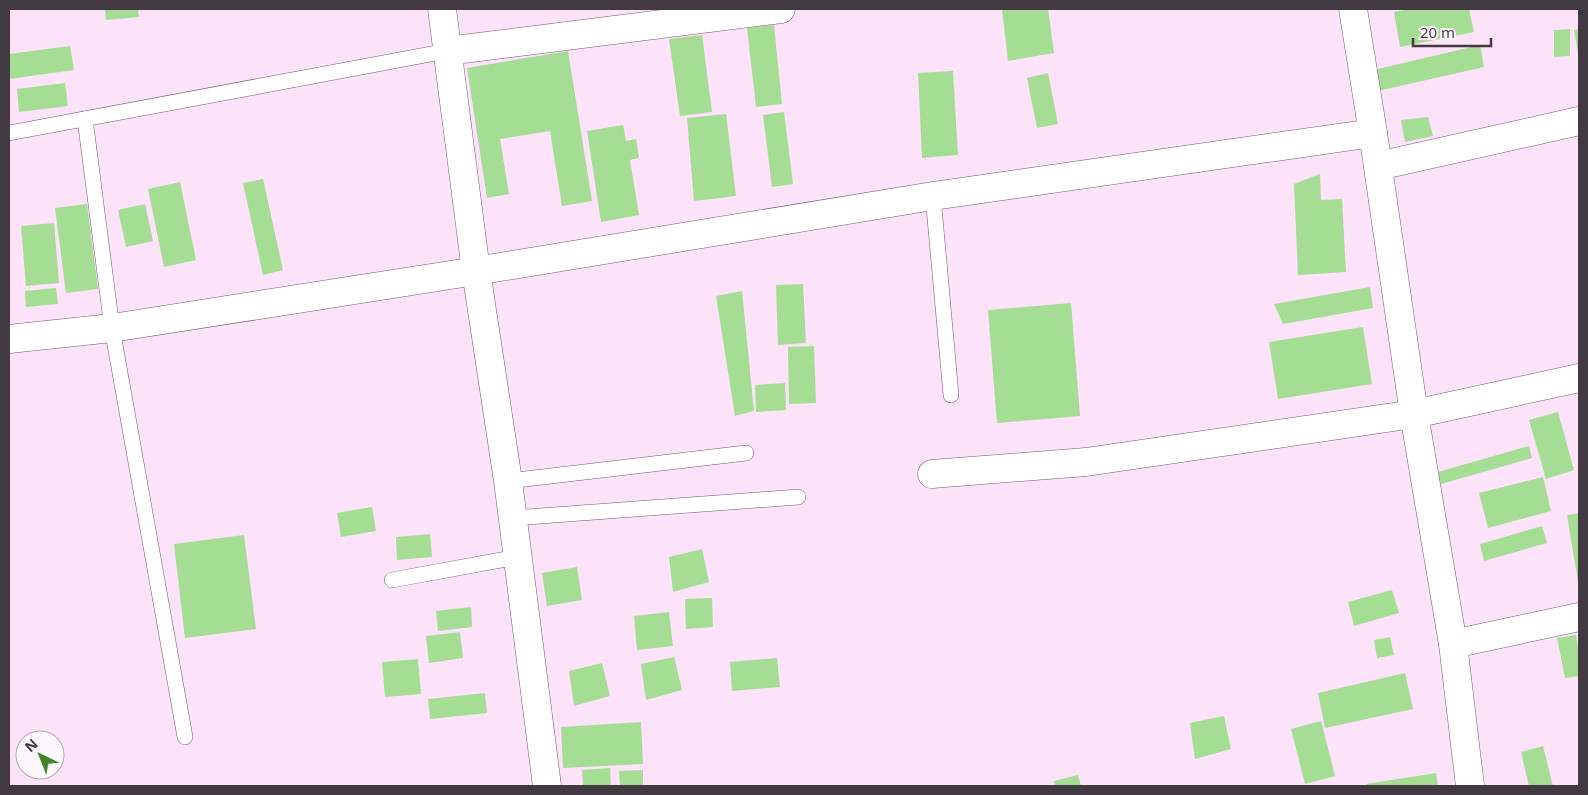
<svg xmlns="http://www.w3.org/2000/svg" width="1588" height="795" viewBox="0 0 1588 795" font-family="'Noto Sans',sans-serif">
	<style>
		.building { fill: #a5dd94 }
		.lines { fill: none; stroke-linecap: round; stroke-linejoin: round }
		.lane-casing { stroke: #6f596e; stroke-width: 16 }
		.street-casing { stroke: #6f596e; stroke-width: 29 }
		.lane { stroke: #fff; stroke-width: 15 }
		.street { stroke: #fff; stroke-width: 28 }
	</style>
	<rect width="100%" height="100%" fill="#fce3fa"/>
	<!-- building -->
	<g class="building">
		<polygon points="105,9 138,9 139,17 106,20"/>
		<polygon points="1002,9 1048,9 1054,53 1008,61"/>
		<polygon points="1410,9 1469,9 1474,32 1400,47 1394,12"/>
		<polygon points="774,25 782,104 756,107 747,28"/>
		<polygon points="1570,29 1570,56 1554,57 1554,30"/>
		<polygon points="1579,29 1579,53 1578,53 1574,30"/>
		<polygon points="702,35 712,112 680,116 669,39"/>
		<polygon points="1480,45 1484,67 1369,93 1365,72"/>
		<polygon points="70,46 74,70 9,79 9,54"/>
		<polygon points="568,51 592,201 562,206 550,131 500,139 509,194 487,198 467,68"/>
		<polygon points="953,71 958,155 922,158 918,73"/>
		<polygon points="1048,73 1058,124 1037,128 1027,78"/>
		<polygon points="65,83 68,106 19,112 17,89"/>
		<polygon points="784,112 793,184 772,187 763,115"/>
		<polygon points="726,114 736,196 694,201 687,118"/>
		<polygon points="1428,117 1433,136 1405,142 1401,120"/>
		<polygon points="623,125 626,141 636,139 639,158 630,160 639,215 601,222 587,131"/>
		<polygon points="1320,174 1321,200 1342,199 1346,272 1298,275 1294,184"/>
		<polygon points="263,179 283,270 263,275 243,183"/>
		<polygon points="180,182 196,260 164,267 148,189"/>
		<polygon points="87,204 98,289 66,293 55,208"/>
		<polygon points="145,204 153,241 126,247 118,210"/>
		<polygon points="54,223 59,283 26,286 21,226"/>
		<polygon points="803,284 806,343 778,345 776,285"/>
		<polygon points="1370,287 1373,308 1283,324 1274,304"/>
		<polygon points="56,288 58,304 26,307 25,291"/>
		<polygon points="742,291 754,411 735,416 716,296"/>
		<polygon points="1071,303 1080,416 997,423 988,310"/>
		<polygon points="1363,327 1372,384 1278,399 1269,342"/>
		<polygon points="814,346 816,403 789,404 788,347"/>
		<polygon points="785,383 786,410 756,412 755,385"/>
		<polygon points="1558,412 1574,470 1546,479 1529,420"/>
		<polygon points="1529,446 1532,458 1441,484 1438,472"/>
		<polygon points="1543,477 1551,511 1488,528 1479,493"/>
		<polygon points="372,507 376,531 341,537 337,513"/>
		<polygon points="1579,513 1579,582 1578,582 1567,515"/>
		<polygon points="1542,526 1547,543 1484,561 1480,544"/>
		<polygon points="430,534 432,557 397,560 396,537"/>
		<polygon points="244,535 256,629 185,638 174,544"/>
		<polygon points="702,549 709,582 673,592 669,557"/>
		<polygon points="577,567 582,600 547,606 542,573"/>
		<polygon points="1392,590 1399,613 1354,626 1348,602"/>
		<polygon points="712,598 713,627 686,629 685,599"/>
		<polygon points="471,607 472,627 438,631 436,611"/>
		<polygon points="669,612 673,646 637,650 634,616"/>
		<polygon points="460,632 463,658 429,663 426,636"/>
		<polygon points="1576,635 1579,654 1579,676 1565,678 1557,638"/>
		<polygon points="1390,637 1394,655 1377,658 1374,640"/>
		<polygon points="674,657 682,690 646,700 641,664"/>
		<polygon points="777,658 780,687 732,691 730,662"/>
		<polygon points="418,659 421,694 385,697 382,662"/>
		<polygon points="602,663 610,696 574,706 569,671"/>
		<polygon points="1405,673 1413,709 1325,728 1318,693"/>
		<polygon points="485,693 487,713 430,719 428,699"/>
		<polygon points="1224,716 1231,749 1195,759 1190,723"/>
		<polygon points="1321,721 1335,776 1305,784 1291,729"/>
		<polygon points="641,722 643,764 563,768 561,727"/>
		<polygon points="1543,746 1553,786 1529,786 1521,752"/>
		<polygon points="610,768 611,786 583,786 582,770"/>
		<polygon points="643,770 643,786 620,786 619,771"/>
		<polygon points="1436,773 1438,786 1366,786 1366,784"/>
		<polygon points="1078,775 1081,786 1055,786 1054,781"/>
	</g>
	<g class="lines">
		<defs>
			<g id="lane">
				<polyline points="85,119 112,328 185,737"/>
				<polyline points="9,133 447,51"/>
				<polyline points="933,196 951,395"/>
				<polyline points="508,481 746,453"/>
				<polyline points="513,518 798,497"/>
				<polyline points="392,580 517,557"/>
			</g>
			<g id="street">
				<polyline points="442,9 476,271 508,481 547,786"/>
				<polyline points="1353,9 1373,133 1414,414 1453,644 1470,786"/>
				<polyline points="447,51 781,9"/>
				<polyline points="1378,166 1579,121"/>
				<polyline points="9,339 112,328 476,271 933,196 1373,133"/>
				<polyline points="932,474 1086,462 1414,414 1579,378"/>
				<polyline points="1453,644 1579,617"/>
			</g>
		</defs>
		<!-- lane casing -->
		<use href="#lane" class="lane-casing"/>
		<!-- street casing -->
		<use href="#street" class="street-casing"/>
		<!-- lane -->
		<use href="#lane" class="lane"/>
		<!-- street -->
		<use href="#street" class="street"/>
	</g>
	<!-- border -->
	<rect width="1588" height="795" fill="none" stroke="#433942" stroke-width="20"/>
	<!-- north arrow -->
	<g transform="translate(40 755) rotate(317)"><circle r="24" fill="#fcf7fc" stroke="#b2abb2"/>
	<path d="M0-4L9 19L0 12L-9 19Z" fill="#428528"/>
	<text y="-8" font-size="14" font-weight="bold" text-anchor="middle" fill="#433942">N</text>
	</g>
	<!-- scale -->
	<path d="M1413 38v8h78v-8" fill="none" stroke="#433942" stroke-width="2.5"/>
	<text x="1420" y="38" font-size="15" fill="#433942" stroke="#fcf7fc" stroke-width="4" paint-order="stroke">20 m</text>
</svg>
